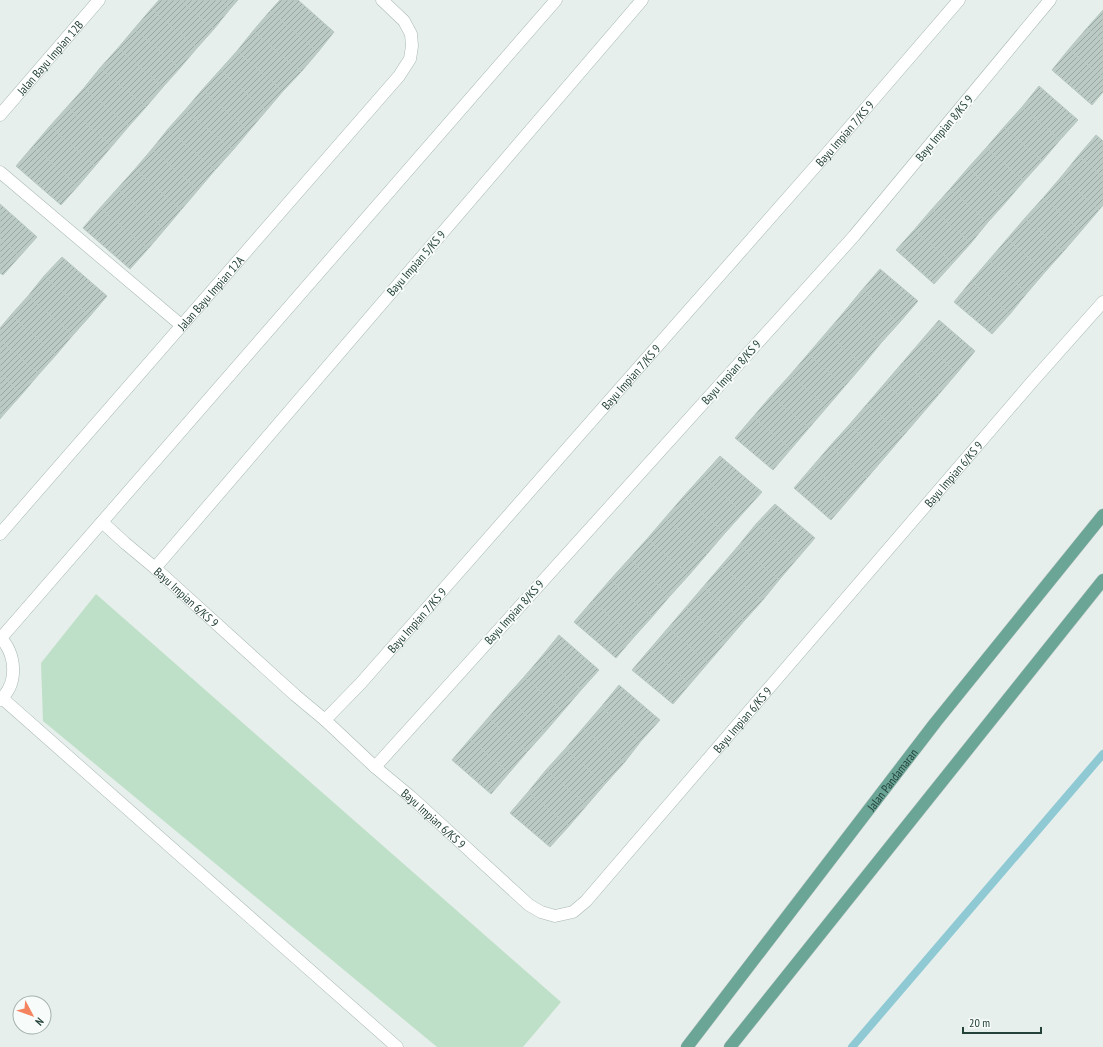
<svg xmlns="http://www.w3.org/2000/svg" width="1103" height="1047" viewBox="0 0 1103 1047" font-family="'PT Sans Narrow',sans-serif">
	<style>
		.green { fill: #bfe0c8 }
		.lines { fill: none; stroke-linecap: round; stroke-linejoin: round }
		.stream { stroke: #8ec9d4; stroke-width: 8 }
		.building { fill: url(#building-hatch); stroke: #b8c9c2 }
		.minor-casing { stroke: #a8b8b2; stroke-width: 13 }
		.major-casing { stroke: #c2cac8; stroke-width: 13 }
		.minor { stroke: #fff; stroke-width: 12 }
		.major { stroke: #6aa596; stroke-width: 12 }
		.labels { text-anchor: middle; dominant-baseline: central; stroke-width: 4; stroke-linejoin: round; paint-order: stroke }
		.street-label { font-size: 12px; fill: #24423a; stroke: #f7fbf9 }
	</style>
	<defs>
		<pattern id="building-hatch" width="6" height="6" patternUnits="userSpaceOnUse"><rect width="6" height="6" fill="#bbcac4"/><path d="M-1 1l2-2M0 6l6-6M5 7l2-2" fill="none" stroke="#98a6a0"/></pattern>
	</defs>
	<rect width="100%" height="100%" fill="#e6efeb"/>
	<!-- green -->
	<polygon class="green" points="96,594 561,1002 523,1047 437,1047 43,721 41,663"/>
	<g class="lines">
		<!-- stream -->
		<polyline class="stream" points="852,1047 1103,754"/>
	</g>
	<!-- building -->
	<g class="building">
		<polygon points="159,0 180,0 214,29 197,48 151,9"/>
		<polygon points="180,0 220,0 230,9 214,29"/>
		<polygon points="220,0 238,0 230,9"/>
		<polygon points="280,0 298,0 334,32 318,52 270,11"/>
		<polygon points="151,9 197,48 180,68 134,29"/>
		<polygon points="1103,10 1103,42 1087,28"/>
		<polygon points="270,11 318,52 301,72 253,31"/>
		<polygon points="1087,28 1103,42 1103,78 1069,49"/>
		<polygon points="134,29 180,68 163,87 118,48"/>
		<polygon points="253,31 301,72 283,91 237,51"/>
		<polygon points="118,48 163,87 146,107 100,68"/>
		<polygon points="1069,49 1103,78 1103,92 1092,105 1052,70"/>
		<polygon points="237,51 283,91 266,111 220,70"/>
		<polygon points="100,68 146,107 129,126 84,88"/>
		<polygon points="220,70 266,111 249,131 202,90"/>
		<polygon points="1039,86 1078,120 1060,140 1022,107"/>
		<polygon points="84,88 129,126 112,146 67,107"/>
		<polygon points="202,90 249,131 233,150 185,110"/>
		<polygon points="67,107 112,146 95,166 50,126"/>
		<polygon points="1022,107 1060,140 1042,161 1004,127"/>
		<polygon points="185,110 233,150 215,170 168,129"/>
		<polygon points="50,126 95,166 78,186 33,146"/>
		<polygon points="1004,127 1042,161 1024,181 986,148"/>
		<polygon points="168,129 215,170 198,190 152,149"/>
		<polygon points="1096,135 1103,141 1103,177 1078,156"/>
		<polygon points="33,146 78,186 61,205 16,166"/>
		<polygon points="986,148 1024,181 1006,202 968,168"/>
		<polygon points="152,149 198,190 181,210 135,169"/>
		<polygon points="1078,156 1103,177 1103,205 1099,210 1061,177"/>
		<polygon points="968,168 1006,202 988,222 950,189"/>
		<polygon points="135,169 181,210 165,229 117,189"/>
		<polygon points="1061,177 1099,210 1081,231 1043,198"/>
		<polygon points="117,189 165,229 148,249 100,208"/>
		<polygon points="950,189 988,222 971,243 932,209"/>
		<polygon points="1043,198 1081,231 1063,252 1025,218"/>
		<polygon points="0,204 37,237 20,256 0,239"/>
		<polygon points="100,208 148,249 130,269 83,228"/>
		<polygon points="932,209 971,243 953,263 914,230"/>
		<polygon points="1025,218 1063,252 1045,272 1007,239"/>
		<polygon points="914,230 953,263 934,284 896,250"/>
		<polygon points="0,239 20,256 3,275 0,273"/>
		<polygon points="1007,239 1045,272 1027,293 989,260"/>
		<polygon points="62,257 107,296 90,316 44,276"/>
		<polygon points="989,260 1027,293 1010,314 971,281"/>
		<polygon points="880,269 918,301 899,323 862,290"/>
		<polygon points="44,276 90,316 73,335 28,296"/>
		<polygon points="971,281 1010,314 992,334 954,302"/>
		<polygon points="862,290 899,323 881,343 844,312"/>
		<polygon points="28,296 73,335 56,355 11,315"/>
		<polygon points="844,312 881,343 863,365 826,333"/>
		<polygon points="11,315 56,355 39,374 0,340 0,328"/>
		<polygon points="939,320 975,351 957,373 921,341"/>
		<polygon points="826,333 863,365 845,386 808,354"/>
		<polygon points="0,340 39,374 22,394 0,374"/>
		<polygon points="921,341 957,373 939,394 903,362"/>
		<polygon points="808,354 845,386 827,407 790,375"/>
		<polygon points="903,362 939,394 921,415 885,383"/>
		<polygon points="0,374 22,394 5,413 0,409"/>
		<polygon points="790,375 827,407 809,428 771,396"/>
		<polygon points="885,383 921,415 903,436 867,404"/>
		<polygon points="771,396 809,428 791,449 753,417"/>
		<polygon points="867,404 903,436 885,457 849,425"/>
		<polygon points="0,409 5,413 0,419"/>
		<polygon points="753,417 791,449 773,470 735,438"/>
		<polygon points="849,425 885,457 867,478 830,446"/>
		<polygon points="830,446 867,478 849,499 812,467"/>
		<polygon points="720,456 762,492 743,513 702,476"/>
		<polygon points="812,467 849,499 831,520 794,488"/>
		<polygon points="702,476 743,513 725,533 683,497"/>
		<polygon points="683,497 725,533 707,554 665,518"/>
		<polygon points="775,504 815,538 797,559 756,524"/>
		<polygon points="665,518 707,554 689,575 647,539"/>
		<polygon points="756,524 797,559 779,580 739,545"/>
		<polygon points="647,539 689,575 670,596 629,559"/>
		<polygon points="739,545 779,580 762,601 721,566"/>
		<polygon points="629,559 670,596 652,617 610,580"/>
		<polygon points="721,566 762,601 744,621 703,587"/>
		<polygon points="610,580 652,617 634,637 592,601"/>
		<polygon points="703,587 744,621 726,642 686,607"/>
		<polygon points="592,601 634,637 616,658 574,622"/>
		<polygon points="686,607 726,642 708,663 668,628"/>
		<polygon points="668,628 708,663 690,684 650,649"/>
		<polygon points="559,635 599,670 581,690 542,656"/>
		<polygon points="650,649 690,684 673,704 632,670"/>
		<polygon points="542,656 581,690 563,711 524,677"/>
		<polygon points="524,677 563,711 545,732 506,697"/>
		<polygon points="619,685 660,720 641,741 601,707"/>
		<polygon points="506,697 545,732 527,752 488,718"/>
		<polygon points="601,707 641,741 624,763 583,728"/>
		<polygon points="488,718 527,752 509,773 470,739"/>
		<polygon points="583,728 624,763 605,784 565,749"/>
		<polygon points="470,739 509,773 491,794 452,760"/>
		<polygon points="565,749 605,784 587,805 546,770"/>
		<polygon points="546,770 587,805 569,826 528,792"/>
		<polygon points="528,792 569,826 550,847 510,813"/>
	</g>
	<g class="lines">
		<defs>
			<g id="minor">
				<path id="s1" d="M642,0L155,568L295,695L325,720L361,683L829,151L959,0"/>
				<path id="s2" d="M1050,0L854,236L375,767L411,797L529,905L541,912L555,916L573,912L586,901L1031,383L1103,302"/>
				<path id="s3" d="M0,115L99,0"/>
				<polyline points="0,172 181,325"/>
				<polyline points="102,522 125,543 155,568"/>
				<path id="s4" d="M0,534L399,76L410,59L412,46L411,34L404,21L382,0"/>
				<path d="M0,637C16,654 19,683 0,700"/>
				<polyline points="1,638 556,0"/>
				<polyline points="2,698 397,1047"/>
				<polyline points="325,720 375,767"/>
			</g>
			<g id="major">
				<path id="s5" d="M687,1047L935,723L1103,515"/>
				<polyline points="730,1047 1103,580"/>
			</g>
		</defs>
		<!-- minor casing -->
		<use href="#minor" class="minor-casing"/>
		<!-- major casing -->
		<use href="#major" class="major-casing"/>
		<!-- minor -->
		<use href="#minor" class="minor"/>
		<!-- major -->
		<use href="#major" class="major"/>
	</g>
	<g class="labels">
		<!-- street labels -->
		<g class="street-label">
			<text stroke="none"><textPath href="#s3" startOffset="76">Jalan Bayu Impian 12B</textPath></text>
			<text transform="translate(944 128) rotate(-50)">Bayu Impian 8/KS 9</text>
			<text stroke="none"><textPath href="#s1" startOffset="1760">Bayu Impian 7/KS 9</textPath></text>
			<text transform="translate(416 263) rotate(-49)">Bayu Impian 5/KS 9</text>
			<text stroke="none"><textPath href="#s4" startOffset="320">Jalan Bayu Impian 12A</textPath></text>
			<text transform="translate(731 372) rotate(-48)">Bayu Impian 8/KS 9</text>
			<text stroke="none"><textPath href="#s1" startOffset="1436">Bayu Impian 7/KS 9</textPath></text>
			<text stroke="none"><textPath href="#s2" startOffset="1856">Bayu Impian 6/KS 9</textPath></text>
			<text stroke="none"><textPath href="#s1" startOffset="791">Bayu Impian 6/KS 9</textPath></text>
			<text transform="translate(514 612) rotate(-48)">Bayu Impian 8/KS 9</text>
			<text stroke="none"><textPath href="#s1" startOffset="1112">Bayu Impian 7/KS 9</textPath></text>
			<text stroke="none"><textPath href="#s2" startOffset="1532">Bayu Impian 6/KS 9</textPath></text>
			<text stroke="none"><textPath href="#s5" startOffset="337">Jalan Pandamaran</textPath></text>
			<text stroke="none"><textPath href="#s2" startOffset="1100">Bayu Impian 6/KS 9</textPath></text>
		</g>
	</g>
	<!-- north arrow -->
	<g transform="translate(32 1015) rotate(131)"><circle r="19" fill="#f7fbf9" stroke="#a3b1ad"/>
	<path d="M0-3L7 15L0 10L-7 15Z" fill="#f4845f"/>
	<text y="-6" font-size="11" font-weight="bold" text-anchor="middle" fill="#24423a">N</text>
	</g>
	<!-- scale -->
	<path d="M963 1027v6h78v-6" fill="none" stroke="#24423a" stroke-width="2"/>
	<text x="969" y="1027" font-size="12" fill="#24423a" stroke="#f7fbf9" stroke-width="3" paint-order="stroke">20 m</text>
</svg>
